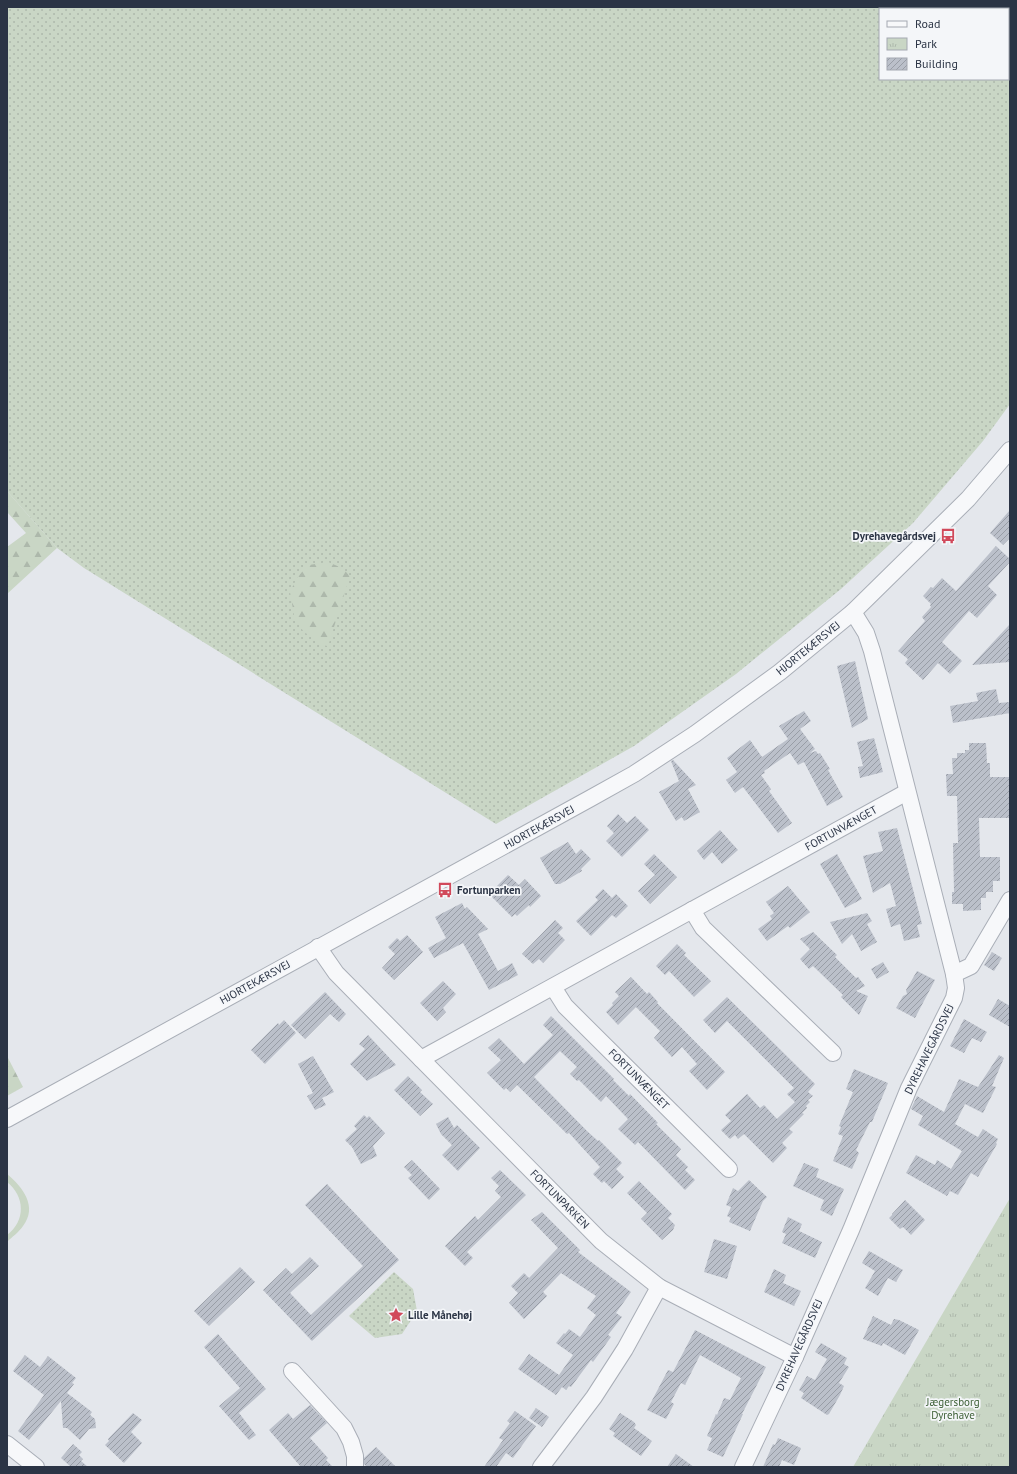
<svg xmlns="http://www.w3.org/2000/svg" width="1017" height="1474" viewBox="0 0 1017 1474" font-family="'PT Sans',sans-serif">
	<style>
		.grass { fill: url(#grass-dots); fill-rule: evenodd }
		.forest { fill: url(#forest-firs) }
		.park { fill: url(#park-tufts) }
		.garden { fill: #c9d6c5 }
		.building { fill: url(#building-hatch) }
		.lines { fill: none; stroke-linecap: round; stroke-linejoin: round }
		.minor-casing { stroke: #a9aeb7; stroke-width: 18 }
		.minor { stroke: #f7f8fa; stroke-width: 16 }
		.labels { text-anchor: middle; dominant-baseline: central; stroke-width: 3.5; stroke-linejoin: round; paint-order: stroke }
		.poi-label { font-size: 11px; font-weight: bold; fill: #2b3445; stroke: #f4f6f9; text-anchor: start }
		.street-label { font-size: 11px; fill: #2b3445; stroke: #f4f6f9 }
		.park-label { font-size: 11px; fill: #3f6138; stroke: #f4f6f9 }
	</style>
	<defs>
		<pattern id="grass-dots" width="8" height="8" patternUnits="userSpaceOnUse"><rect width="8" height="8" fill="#c9d6c5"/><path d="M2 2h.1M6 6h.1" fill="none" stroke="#adb8ab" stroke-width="1.8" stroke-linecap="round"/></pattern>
		<pattern id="forest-firs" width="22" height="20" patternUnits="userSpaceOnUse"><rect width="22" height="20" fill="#c9d6c5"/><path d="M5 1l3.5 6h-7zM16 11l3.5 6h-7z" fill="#adb8ab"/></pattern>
		<pattern id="park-tufts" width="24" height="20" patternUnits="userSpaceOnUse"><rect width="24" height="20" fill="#c9d6c5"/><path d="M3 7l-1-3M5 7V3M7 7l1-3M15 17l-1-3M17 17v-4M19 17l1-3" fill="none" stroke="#adb8ab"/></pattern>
		<pattern id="building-hatch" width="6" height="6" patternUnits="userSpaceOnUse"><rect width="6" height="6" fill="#bbc0ca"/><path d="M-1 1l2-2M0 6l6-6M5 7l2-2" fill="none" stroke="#989da6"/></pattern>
	</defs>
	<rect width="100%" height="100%" fill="#e4e7ec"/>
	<!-- grass -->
	<g class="grass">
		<path d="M7,7H1010V404L983,441L913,523L841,589L736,674L634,746L496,824L84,568L57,548L7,491ZM880,9H1008V79H880Z"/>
		<polygon points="394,1272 413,1289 417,1311 402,1334 375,1338 349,1316"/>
	</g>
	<!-- forest -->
	<g class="forest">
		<polygon points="7,491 57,548 7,594 7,547 26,533 7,512"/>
		<polygon points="328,562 342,568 350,576 328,646 322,645 303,631 294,615 290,592 298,576 309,565"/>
		<polygon points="7,1056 23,1087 7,1096"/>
	</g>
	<!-- park -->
	<polygon class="park" points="1010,1198 1010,1467 853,1467"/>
	<!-- garden -->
	<path class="garden" d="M7,1174C23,1187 38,1207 23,1226C19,1232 12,1237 7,1242V1235C26,1221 25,1196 7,1182Z"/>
	<!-- building -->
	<g class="building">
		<polygon points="1010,510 1010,538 1003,545 990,533"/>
		<polygon points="996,546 1010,559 1010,562 988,586 997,595 977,618 969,611 942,642 962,661 950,674 938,663 923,680 905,663 908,659 898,651 925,621 922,617 931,607 930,605 931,604 923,596 931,587 933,588 942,578 956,591"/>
		<polygon points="1010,624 1010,662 972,665"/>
		<polygon points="855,661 868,719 852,728 837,666"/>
		<polygon points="996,689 999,703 1010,702 1010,713 953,723 950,706 978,701 976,693"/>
		<polygon points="804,711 811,721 800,729 815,749 810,753 816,751 818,754 820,753 830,769 828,770 843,797 827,806 804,762 798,765 790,753 764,771 765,773 761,775 771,789 769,791 792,823 778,833 743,787 735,793 726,780 737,772 727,758 750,740 762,757 788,739 779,726"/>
		<polygon points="874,738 883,772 860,778 858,767 863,766 857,742"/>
		<polygon points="969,743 986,743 987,763 990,763 990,777 1010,777 1010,818 979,818 980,857 1000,857 1000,881 993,881 993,892 986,892 986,898 981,898 981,910 963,911 963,904 952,904 952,892 954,892 953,843 958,843 957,796 947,796 946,774 953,774 952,758 957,758 957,753 965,753 965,750 969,750"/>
		<polygon points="673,760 696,785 688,789 700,812 684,821 682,817 676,821 659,792 679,781 671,761"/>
		<polygon points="618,814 627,823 635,816 649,830 622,857 606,841 614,833 607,826"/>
		<polygon points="897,828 922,924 917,925 920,937 904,941 900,924 891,927 886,909 896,906 890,883 873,893 863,856 883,851 878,832"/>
		<polygon points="720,830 738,850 722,864 712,852 704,860 697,851"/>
		<polygon points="568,842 576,854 581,849 591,859 581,869 582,871 560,884 555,884 540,858"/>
		<polygon points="654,854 677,877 650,904 638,891 655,875 644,864"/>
		<polygon points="837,854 862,899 845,908 820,864"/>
		<polygon points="508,875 519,885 525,879 541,896 530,907 529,905 517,916 515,914 512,917 489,894"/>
		<polygon points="788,886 810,912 790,928 788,926 767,941 758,929 772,919 770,916 774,913 766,902"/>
		<polygon points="603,889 612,898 616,894 628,906 616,918 612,915 591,936 576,921 598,900 595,897"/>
		<polygon points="462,903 465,909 467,907 488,929 478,934 498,971 512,963 518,975 489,990 463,943 434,958 428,948 446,938 435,917"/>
		<polygon points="867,913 872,921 867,924 877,942 861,951 852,934 842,944 830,922"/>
		<polygon points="555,920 563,928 558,933 565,940 543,963 539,959 533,964 522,954"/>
		<polygon points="813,932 837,955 835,957 856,978 858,977 865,986 856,991 868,996 859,1015 841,997 843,995 813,966 809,969 800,959 810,949 800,939"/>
		<polygon points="407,935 423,952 394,980 382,968 395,954 388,947 397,938 400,941"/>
		<polygon points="677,944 686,953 684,955 711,981 694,997 669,971 665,975 656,966"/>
		<polygon points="992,952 1002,958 994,971 984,965"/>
		<polygon points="883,962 889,972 877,979 871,969"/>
		<polygon points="917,971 935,980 915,1018 896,1008 903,996 907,994 906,990"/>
		<polygon points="631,977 647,994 649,992 658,1002 657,1003 725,1072 707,1090 689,1071 697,1064 682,1047 672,1057 654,1038 660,1031 636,1007 618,1025 606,1012 613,1005 612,1003 619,996 615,992"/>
		<polygon points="443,981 456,994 443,1008 446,1012 437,1021 420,1003"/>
		<polygon points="325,992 346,1014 339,1022 330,1014 305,1039 291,1025"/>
		<polygon points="727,997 815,1084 808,1092 813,1096 808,1100 810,1102 806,1106 807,1108 802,1113 804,1114 789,1129 793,1132 782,1143 787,1148 773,1163 744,1134 738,1139 735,1135 730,1139 721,1130 731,1121 725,1115 747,1094 760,1108 764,1105 777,1119 795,1102 787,1094 794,1088 727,1021 715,1033 703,1020"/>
		<polygon points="998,999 1010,1006 1010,1027 989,1015"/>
		<polygon points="551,1016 614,1079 613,1080 629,1096 630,1094 658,1123 656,1124 681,1149 676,1155 688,1167 685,1170 695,1180 685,1190 638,1142 635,1145 618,1129 628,1119 606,1096 601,1102 579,1080 577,1081 570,1074 577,1067 560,1051 534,1077 587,1131 598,1141 599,1140 622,1163 616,1169 624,1177 612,1189 604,1181 602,1183 593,1174 600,1167 569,1133 567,1134 559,1126 517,1085 510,1092 506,1088 504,1090 487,1073 501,1060 488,1048 499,1038 524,1064 553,1035 543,1025"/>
		<polygon points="964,1019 987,1032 981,1042 972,1038 964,1053 950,1046"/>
		<polygon points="284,1020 296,1033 265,1064 251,1050 278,1023 279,1025"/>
		<polygon points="368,1035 396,1065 367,1081 350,1064 365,1049 359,1044"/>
		<polygon points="999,1055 1004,1058 992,1086 996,1087 983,1113 965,1104 955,1124 978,1137 983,1129 998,1139 996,1143 997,1144 978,1177 971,1173 958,1195 950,1191 947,1196 906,1173 916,1155 935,1165 937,1160 951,1169 962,1151 918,1125 923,1116 911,1109 917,1096 944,1112 959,1079 978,1087"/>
		<polygon points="313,1056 334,1092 322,1098 326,1105 315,1110 307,1096 313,1093 298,1064"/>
		<polygon points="854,1069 888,1083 872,1122 870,1122 856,1150 859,1153 852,1169 833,1161 843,1136 838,1134 841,1127 839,1126 853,1092 846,1089"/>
		<polygon points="408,1076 422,1090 420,1092 433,1104 420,1116 394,1090"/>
		<polygon points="364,1115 367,1118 369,1116 385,1133 373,1146 377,1156 361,1164 352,1147 345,1140 357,1129 354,1126"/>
		<polygon points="448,1117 454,1128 457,1125 480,1148 458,1171 442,1155 452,1145 441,1134 436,1124"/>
		<polygon points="412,1160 440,1189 429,1200 408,1178 412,1175 404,1167"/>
		<polygon points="804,1163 819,1169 816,1177 844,1189 832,1216 820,1210 824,1200 793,1186"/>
		<polygon points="500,1170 526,1195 467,1252 473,1258 465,1266 445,1246 475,1216 478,1220 501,1197 495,1191 499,1186 491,1178"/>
		<polygon points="749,1180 767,1197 763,1201 750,1231 729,1222 731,1218 727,1216 731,1207 726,1205 733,1188 738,1191"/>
		<polygon points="639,1181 672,1214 668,1218 675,1225 673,1230 662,1240 641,1219 647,1213 627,1193"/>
		<polygon points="327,1184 399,1260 312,1341 263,1290 286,1268 292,1274 310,1257 319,1266 290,1293 311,1315 363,1266 305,1205"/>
		<polygon points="905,1200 925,1220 911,1235 903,1227 900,1229 889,1218 892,1215 892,1214"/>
		<polygon points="542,1212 580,1250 578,1252 631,1292 616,1313 622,1317 608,1335 611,1337 593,1362 591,1360 571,1387 569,1386 566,1390 562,1387 556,1395 518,1369 529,1354 559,1375 573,1355 556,1343 564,1333 565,1334 569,1329 580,1337 596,1315 587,1308 596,1296 561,1273 543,1292 547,1296 524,1319 509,1303 518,1293 511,1286 524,1273 529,1278 558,1248 531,1220"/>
		<polygon points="788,1217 802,1224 799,1231 822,1242 815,1258 782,1243 786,1234 782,1232"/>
		<polygon points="714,1239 737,1246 727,1279 704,1272"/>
		<polygon points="869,1251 903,1270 896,1282 888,1278 878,1296 865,1288 875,1271 862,1263"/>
		<polygon points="240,1267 255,1282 209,1326 194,1311"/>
		<polygon points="774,1269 786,1275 783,1283 801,1291 794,1306 764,1292"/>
		<polygon points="873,1316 891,1325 894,1319 899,1320 919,1330 905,1355 883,1343 882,1346 863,1339"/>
		<polygon points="695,1330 766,1367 742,1414 743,1414 723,1457 707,1450 712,1438 707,1436 716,1414 717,1415 724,1398 730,1400 741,1378 700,1355 685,1385 681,1383 671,1402 674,1404 666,1419 647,1410 668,1370 673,1372"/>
		<polygon points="218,1334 266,1389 239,1413 256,1435 249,1440 219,1406 240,1388 204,1347"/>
		<polygon points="821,1343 847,1358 844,1364 849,1367 839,1383 844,1386 840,1395 829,1414 827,1415 801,1398 804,1393 799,1390 807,1376 815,1380 827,1359 815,1352"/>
		<polygon points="25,1355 40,1367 48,1356 76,1378 72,1383 74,1384 67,1393 92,1412 90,1415 95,1419 96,1428 89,1429 80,1440 67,1428 63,1428 61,1401 29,1440 18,1431 44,1395 13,1371"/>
		<polygon points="310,1405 327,1423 310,1438 328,1458 326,1460 333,1467 301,1467 269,1430 288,1413 293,1419"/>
		<polygon points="536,1408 549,1417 542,1427 529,1418"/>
		<polygon points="515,1411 536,1426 513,1458 506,1453 496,1467 484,1467 503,1440 499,1438 510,1423 507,1421"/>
		<polygon points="133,1413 142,1420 131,1432 142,1443 124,1463 105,1445 109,1441 108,1439"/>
		<polygon points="620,1413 634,1422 636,1425 634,1428 652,1441 641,1456 613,1436 615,1433 609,1429"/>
		<polygon points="778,1438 801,1448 794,1465 782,1460 779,1467 763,1467 773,1444 775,1445"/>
		<polygon points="73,1444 82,1452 79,1455 83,1459 81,1461 88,1467 71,1467 61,1458"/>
		<polygon points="376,1447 396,1467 367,1467 364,1464 364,1458"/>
		<polygon points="676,1454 694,1467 667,1467"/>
	</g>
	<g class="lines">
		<defs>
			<g id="minor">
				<polyline points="692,910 703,928 833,1053"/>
				<polyline points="318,947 336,973 601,1241 659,1287 795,1357"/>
				<polyline points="954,974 971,966 1010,900"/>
				<polyline points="553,987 565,1006 729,1169"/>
				<polyline points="421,1059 907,792"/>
				<polyline points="7,1119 591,798 634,774 695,734 780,672 853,612 968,499 1010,450"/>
				<polyline points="292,1371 344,1428 351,1442 355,1456 355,1467"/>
				<polyline points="7,1444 36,1467"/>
				<polyline points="541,1467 594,1397 625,1349 659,1287"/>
				<polyline points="743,1467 795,1357 851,1230 909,1088 954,998 956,988 954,974 872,651 866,633 853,612"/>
			</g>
		</defs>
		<!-- minor casing -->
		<use href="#minor" class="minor-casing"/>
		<!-- minor -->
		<use href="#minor" class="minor"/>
	</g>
	<!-- icons -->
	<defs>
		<symbol id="bus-bare" viewBox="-9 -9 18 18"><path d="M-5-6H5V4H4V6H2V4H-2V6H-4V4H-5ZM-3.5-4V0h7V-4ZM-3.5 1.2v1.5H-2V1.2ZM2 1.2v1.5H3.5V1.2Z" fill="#d1495b" stroke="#f4f6f9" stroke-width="2.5" paint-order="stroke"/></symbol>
		<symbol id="sight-bare" viewBox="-9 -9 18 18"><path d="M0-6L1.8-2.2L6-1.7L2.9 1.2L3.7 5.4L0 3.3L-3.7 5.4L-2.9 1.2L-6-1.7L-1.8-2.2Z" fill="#d1495b" stroke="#f4f6f9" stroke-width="2.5" paint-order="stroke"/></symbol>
	</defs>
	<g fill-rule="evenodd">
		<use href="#bus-bare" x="937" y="525" width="22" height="22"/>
		<use href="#bus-bare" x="434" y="879" width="22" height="22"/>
		<use href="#sight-bare" x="385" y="1304" width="22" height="22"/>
	</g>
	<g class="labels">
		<!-- poi labels -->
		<g class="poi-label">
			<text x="936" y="536" text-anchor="end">Dyrehavegårdsvej</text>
			<text x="457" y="890">Fortunparken</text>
			<text x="408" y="1315">Lille Månehøj</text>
		</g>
		<!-- street labels -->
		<g class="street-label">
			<text transform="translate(808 648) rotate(-39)">HJORTEKÆRSVEJ</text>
			<text transform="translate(539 827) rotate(-29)">HJORTEKÆRSVEJ</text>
			<text transform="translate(841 828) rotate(-29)">FORTUNVÆNGET</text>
			<text transform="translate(255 982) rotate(-29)">HJORTEKÆRSVEJ</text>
			<text transform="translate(929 1049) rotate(-64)">DYREHAVEGÅRDSVEJ</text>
			<text transform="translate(639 1079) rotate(45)">FORTUNVÆNGET</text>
			<text transform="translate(560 1199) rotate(45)">FORTUNPARKEN</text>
			<text transform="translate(799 1345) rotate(-66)">DYREHAVEGÅRDSVEJ</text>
		</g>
		<!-- park labels -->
		<g class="park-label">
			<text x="953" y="1402">Jægersborg<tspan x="953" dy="13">Dyrehave</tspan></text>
		</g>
	</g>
	<!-- border -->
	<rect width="1017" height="1474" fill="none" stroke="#2b3445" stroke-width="16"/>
	<!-- legend -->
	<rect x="879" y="8" width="130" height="72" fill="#f4f6f9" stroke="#a4a8b1"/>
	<rect x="887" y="21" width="20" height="6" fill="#f7f8fa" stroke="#a4a8b1"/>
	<text x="915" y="28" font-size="12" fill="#2b3445">Road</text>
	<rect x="887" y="38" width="20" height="12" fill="url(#park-tufts)" stroke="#a4a8b1"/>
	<text x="915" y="48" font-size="12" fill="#2b3445">Park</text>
	<rect x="887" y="58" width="20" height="12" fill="url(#building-hatch)" stroke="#a4a8b1"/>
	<text x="915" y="68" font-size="12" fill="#2b3445">Building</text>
</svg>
